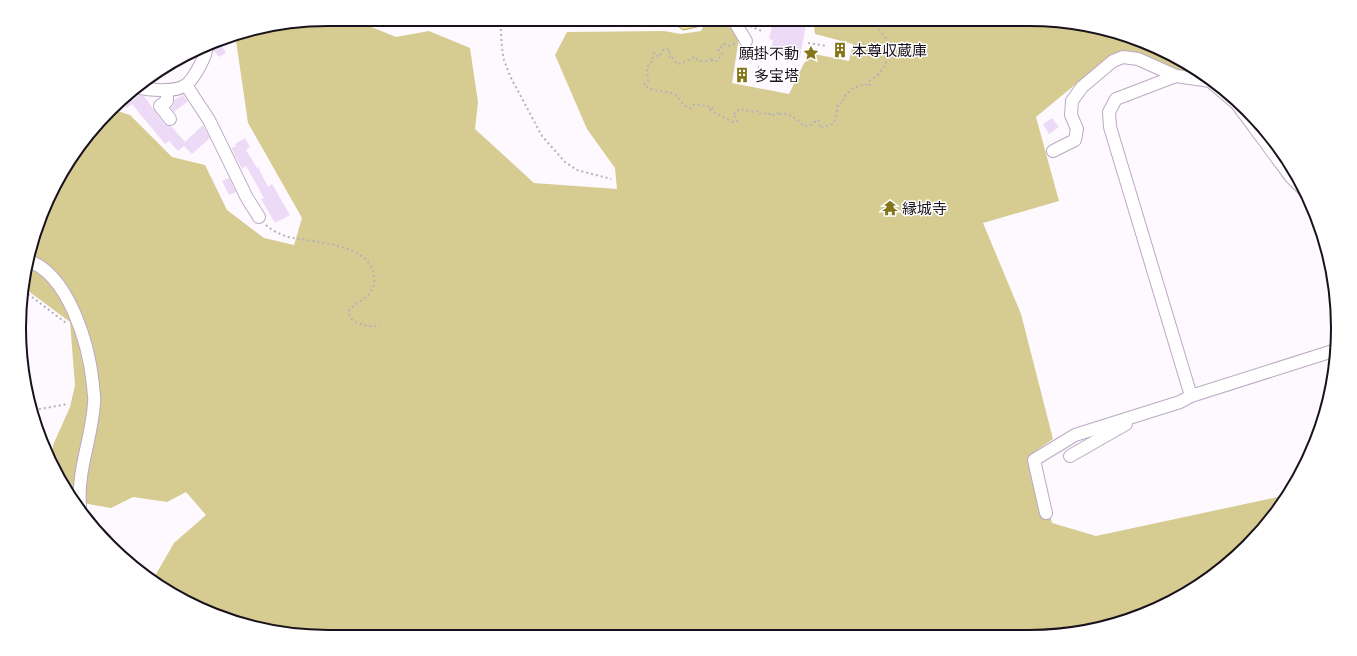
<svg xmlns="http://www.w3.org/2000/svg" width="1357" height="656" viewBox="0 0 1357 656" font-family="'Titillium Web','Noto Sans JP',sans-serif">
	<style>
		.green { fill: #d6cc92 }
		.water { fill: #f3e58e; stroke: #b2a66c }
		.building { fill: #eddaf6 }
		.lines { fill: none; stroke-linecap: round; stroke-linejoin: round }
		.minor-casing { stroke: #bba9c3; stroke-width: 14 }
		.path { stroke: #b6b2b9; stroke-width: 2; stroke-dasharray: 2 3; stroke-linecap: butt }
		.minor { stroke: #fff; stroke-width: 12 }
		.labels { text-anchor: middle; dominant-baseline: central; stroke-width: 3; stroke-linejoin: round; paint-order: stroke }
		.poi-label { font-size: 15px; fill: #19121c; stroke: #fff; text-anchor: start }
		.rim { fill: none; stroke: #19121c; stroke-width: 2 }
	</style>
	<rect width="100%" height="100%" fill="#fdf9ff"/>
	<!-- green -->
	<polygon class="green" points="344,19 352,19 396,37 429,31 470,48 478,102 475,129 534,183 617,189 615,168 587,129 555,55 567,32 664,31 681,34 701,31 707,20 740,31 732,83 789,94 809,53 849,61 853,44 815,34 813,19 1029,19 1090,25 1147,43 1205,75 1177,72 1122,52 1111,55 1036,117 1059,201 983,223 1021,314 1053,439 1037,450 1052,523 1096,536 1287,495 1274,516 1217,573 1147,613 1070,634 328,637 267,631 210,613 152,581 174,543 206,515 186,492 167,502 133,497 111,508 88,504 75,496 75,498 52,466 53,445 70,407 75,385 70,322 27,290 24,292 25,267 43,210 71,157 114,110 130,115 172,157 205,165 227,210 264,238 294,245 302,218 248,123 235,34 306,23 314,26"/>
	<!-- water -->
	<g class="water">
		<polygon points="612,19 661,19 658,21 613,22"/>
		<polygon points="674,19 701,19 697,27 683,30 674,23"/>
	</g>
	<!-- building -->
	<g class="building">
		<polygon points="776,19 807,19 800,57 771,52 773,40 769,39 772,26 775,27"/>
		<polygon points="220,43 226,53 219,57 214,51 214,46"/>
		<polygon points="836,44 846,46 845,55 834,53"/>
		<polygon points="737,69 749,70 747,81 736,80"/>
		<polygon points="129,94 133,100 139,95 144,96 164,124 171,126 185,142 203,125 210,138 192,154 184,146 178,151 169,141 165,144 132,104 127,108 122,102"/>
		<polygon points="183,95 188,101 174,112 171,108 174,104 174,100"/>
		<polygon points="1052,118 1059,127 1049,134 1043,124"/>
		<polygon points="245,138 250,147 246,150 257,168 258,167 268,187 272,184 290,215 275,223 261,199 264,198 246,166 242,169 231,148 236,146 235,144"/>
		<polygon points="229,178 236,192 229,195 222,181"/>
	</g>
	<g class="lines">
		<defs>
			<g id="minor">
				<polyline points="733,19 746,41"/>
				<polyline points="1176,76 1116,99 1109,112 1110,127 1191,396"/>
				<polyline points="186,85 209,120 247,198 259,217"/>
				<path d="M136,87C148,90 175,93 186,85C194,79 206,56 207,47"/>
				<polyline points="167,90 167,101 160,106 170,119"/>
				<polyline points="1053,151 1075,140 1077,129 1071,115 1072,101 1082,87 1113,61 1123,57 1138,59 1176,76 1210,81 1237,104 1291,177 1305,191"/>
				<path d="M27,260C69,274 89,345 93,385C93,391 95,397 94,403C92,438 77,470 80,506"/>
				<polyline points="1070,456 1126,424"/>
				<polyline points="1046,513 1034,460 1075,435 1180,402 1191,396 1336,350"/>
			</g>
		</defs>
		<!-- minor casing -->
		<use href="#minor" class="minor-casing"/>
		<!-- path -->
		<g class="path">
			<polyline points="500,19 502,48 504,60 510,76 542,136 565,162 577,170 611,179"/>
			<polyline points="750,26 764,32"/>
			<polyline points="808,43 827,46"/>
			<path d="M735,44L728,46L724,44L718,50L721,51L722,54L717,61H712L713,58L708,61H698L695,57C688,59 684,64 677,64L672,57L670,58L669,53L670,49H664L659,57L654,53L652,55L653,60L647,67L648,81L644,84C651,93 665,90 674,94C681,97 680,106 691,108L693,105H702L706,107L711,106L713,109L710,110L732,122L737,121L736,117L733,116L735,112L740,109L754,112L759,111L760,114L769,113L771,116L775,114L779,113V115L783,113L792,116L793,117L798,120L803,126L811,125L817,120L820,122V128L833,124L836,117L838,104L844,101L843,98L852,89L864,84L870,86L869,81L880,74L878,75V73L880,72L886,64V39L872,19"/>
			<polyline points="745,60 746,59"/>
			<polyline points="758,67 759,67"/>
			<polyline points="784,78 785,78"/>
			<path d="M266,225C271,230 278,233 285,236C309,243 371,242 374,276C375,281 374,287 371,291C366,301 355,301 349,311L350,318C361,325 368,328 380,325"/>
			<polyline points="24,297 28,294 66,323"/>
			<polyline points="34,410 68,404"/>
		</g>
		<!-- minor -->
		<use href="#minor" class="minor"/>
	</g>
	<!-- icons -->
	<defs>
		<symbol id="building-bare" viewBox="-9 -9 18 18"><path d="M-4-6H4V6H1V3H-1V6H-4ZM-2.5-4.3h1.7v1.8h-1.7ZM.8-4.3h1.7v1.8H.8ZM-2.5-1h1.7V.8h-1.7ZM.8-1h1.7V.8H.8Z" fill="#847518" stroke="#fff" stroke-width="2.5" paint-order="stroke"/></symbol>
		<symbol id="sight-bare" viewBox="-9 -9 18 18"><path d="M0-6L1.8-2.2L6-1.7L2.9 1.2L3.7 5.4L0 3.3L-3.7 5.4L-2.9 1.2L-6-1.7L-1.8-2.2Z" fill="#847518" stroke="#fff" stroke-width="2.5" paint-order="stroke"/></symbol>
		<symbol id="temple-bare" viewBox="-9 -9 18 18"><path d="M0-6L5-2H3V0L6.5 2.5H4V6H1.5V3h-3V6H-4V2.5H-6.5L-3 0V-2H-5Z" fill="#847518" stroke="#fff" stroke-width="2.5" paint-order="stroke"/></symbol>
	</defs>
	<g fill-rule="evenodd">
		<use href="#building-bare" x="829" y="39" width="22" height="22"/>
		<use href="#sight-bare" x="800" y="42" width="22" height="22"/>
		<use href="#building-bare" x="731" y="64" width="22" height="22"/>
		<use href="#temple-bare" x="879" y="197" width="22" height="22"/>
	</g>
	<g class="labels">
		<!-- poi labels -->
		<g class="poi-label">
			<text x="852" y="50">本尊収蔵庫</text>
			<text x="799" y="53" text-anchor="end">願掛不動</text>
			<text x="754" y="75">多宝塔</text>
			<text x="902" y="208">縁城寺</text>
		</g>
	</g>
	<!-- crop -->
	<path d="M0 0H1357V656H0ZM328 26H1029A302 302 0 0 1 1331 328V328A302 302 0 0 1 1029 630H328A302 302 0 0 1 26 328V328A302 302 0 0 1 328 26Z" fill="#fff" fill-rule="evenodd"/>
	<path class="rim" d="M328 26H1029A302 302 0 0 1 1331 328V328A302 302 0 0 1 1029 630H328A302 302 0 0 1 26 328V328A302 302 0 0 1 328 26Z"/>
</svg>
